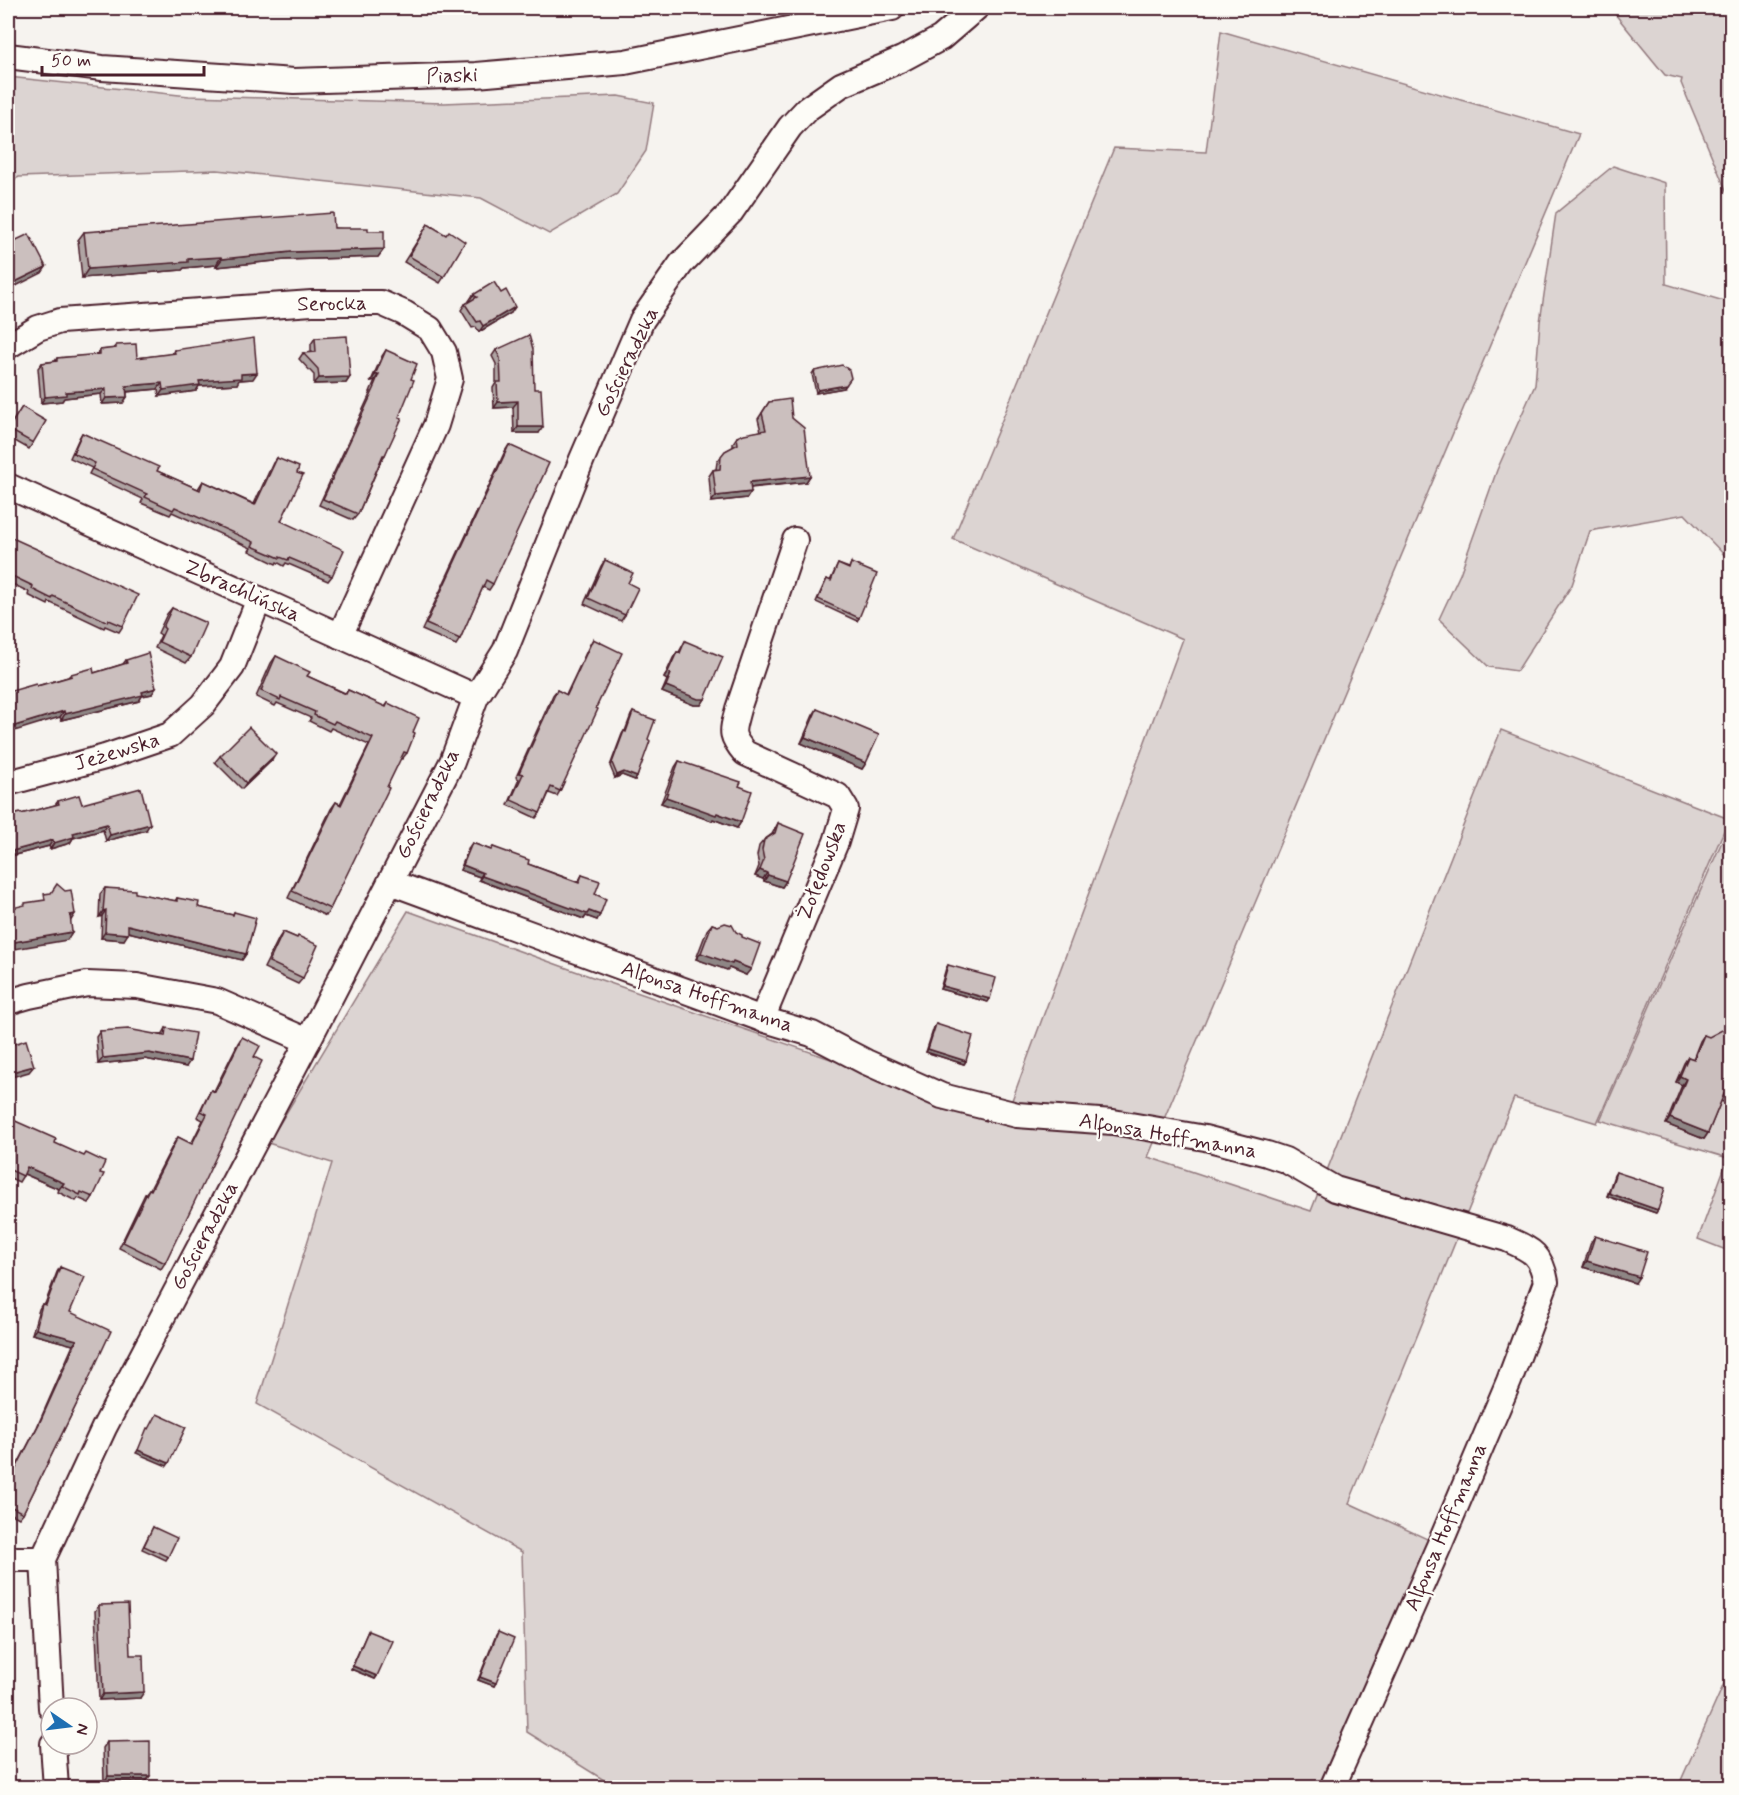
<svg xmlns="http://www.w3.org/2000/svg" width="1739" height="1795" viewBox="0 0 1739 1795" font-family="Mynerve,sans-serif">
	<style>
		.green { fill: #dcd4d2; stroke: #937a7e; stroke-width: 1.5 }
		.lines { fill: none; stroke-linecap: round; stroke-linejoin: round }
		.street-casing { stroke: #4a1f2b; stroke-width: 28 }
		.street { stroke: #fdfcf7; stroke-width: 24 }
		.wall { fill: #afa4a3; stroke: #4a1f2b; stroke-width: 1.5 }
		.shaded-wall { fill: #8e8685; stroke: #4a1f2b; stroke-width: 1.5 }
		.building { fill: #cbbfbe; stroke: #4a1f2b; stroke-width: 1.5 }
		.labels { text-anchor: middle; dominant-baseline: central; stroke-width: 4.5; stroke-linejoin: round; paint-order: stroke }
		.street-label { font-size: 21px; fill: #4a1f2b; stroke: #fdfcf7 }
	</style>
	<rect width="100%" height="100%" fill="#f6f3ef"/>
	<filter id="ink" filterUnits="userSpaceOnUse"><feTurbulence type="fractalNoise" baseFrequency=".0167" numOctaves="2"/><feDisplacementMap in="SourceGraphic" scale="12" xChannelSelector="R" yChannelSelector="G"/><feConvolveMatrix kernelMatrix="1 2 1 2 8 2 1 2 1" color-interpolation-filters="sRGB"/></filter>
	<g filter="url(#ink)">
		<!-- green -->
		<g class="green">
			<polygon points="1610,8 1731,8 1731,202 1681,83 1682,79 1665,75"/>
			<polygon points="1221,31 1579,134 1148,1157 1311,1211 1501,730 1729,819 1597,1123 1514,1098 1349,1503 1436,1543 1322,1787 615,1787 527,1732 522,1552 257,1404 332,1163 268,1143 408,911 575,971 1005,1119 1183,639 953,539 1114,148 1206,152"/>
			<polygon points="8,77 189,96 444,103 618,96 654,103 646,151 617,194 549,234 481,198 217,170 19,177 8,183"/>
			<polygon points="1613,166 1665,183 1666,284 1731,303 1731,562 1685,514 1590,531 1572,585 1517,671 1489,667 1439,619 1460,574 1497,470 1535,385 1540,322 1556,213"/>
			<polygon points="1731,821 1731,1252 1698,1239 1728,1158 1600,1120"/>
			<polygon points="1731,1668 1731,1787 1678,1787"/>
		</g>
		<g class="lines">
			<defs>
				<g id="street">
					<polyline points="8,56 102,68 294,81 476,75 625,62 892,8"/>
					<polyline points="8,346 38,328 60,321 312,303 381,303 404,313 430,329 444,352 450,379 436,425 340,636"/>
					<polyline points="8,486 476,697"/>
					<polyline points="8,783 105,757 170,735 203,705 232,667 259,599"/>
					<path d="M390,882L762,1019L812,1034L866,1062L942,1096L1017,1115L1113,1122L1205,1138L1267,1154L1285,1160L1335,1189L1507,1239C1531,1250 1541,1253 1546,1282L1509,1381L1439,1546L1332,1788"/>
					<polyline points="8,1002 29,996 87,984 137,986 217,1001 308,1041"/>
					<path d="M762,1019L836,842L846,809L838,796L745,753C729,734 732,732 738,709L795,540"/>
					<polyline points="8,1559 43,1559"/>
					<polyline points="51,1708 43,1559 104,1428 308,1041 452,762 476,697 505,651 582,459 642,320 681,264 731,212 790,127 807,109 841,85 902,59 941,38 976,8"/>
					<polyline points="53,1744 56,1788"/>
				</g>
			</defs>
			<!-- street casing -->
			<use href="#street" class="street-casing"/>
			<!-- street -->
			<use href="#street" class="street"/>
		</g>
		<!-- wall -->
		<g class="wall">
			<polygon points="428,224 444,277 440,283 404,262"/>
			<polygon points="334,228 368,231 384,249 378,257 285,260 216,267 216,265 184,268 182,270 82,278 78,240 84,232"/>
			<polygon points="501,293 511,313 479,332 476,327 472,328 461,310 465,304 470,302 469,301 473,295"/>
			<polygon points="315,338 350,377 346,383 314,384 314,375 299,359 303,353 311,353 311,344"/>
			<polygon points="116,345 137,358 172,354 174,350 253,379 239,380 237,384 199,386 196,391 159,396 158,389 127,392 127,397 123,403 102,404 101,394 64,398 62,401 41,403 38,368 42,363 55,361 57,358 96,355 100,350 113,349"/>
			<polygon points="386,350 411,379 399,417 385,455 381,461 358,514 353,520 319,505 371,392 370,392 375,380 371,381 382,356"/>
			<polygon points="496,350 534,389 539,433 514,433 513,407 494,408 493,388 496,383 496,364 492,356"/>
			<polygon points="814,371 844,388 816,393 812,374"/>
			<polygon points="769,402 792,418 810,476 806,482 751,488 747,498 711,502 709,476 713,470 716,469 717,462 725,451 733,447 733,443 737,437 761,431 758,419"/>
			<polygon points="22,407 33,443 29,449 8,437 8,429"/>
			<polygon points="82,433 157,471 198,489 203,481 254,504 273,463 277,458 281,521 332,576 328,581 286,563 284,566 277,562 276,564 249,551 251,548 172,512 170,515 141,503 143,499 89,474 92,468 70,458 79,438"/>
			<polygon points="509,445 493,584 489,590 483,587 460,639 456,645 422,630 505,451"/>
			<polygon points="8,536 123,626 119,632 105,626 104,628 49,602 48,605 28,595 29,592 8,582"/>
			<polygon points="605,560 628,583 625,615 621,621 584,604 601,566"/>
			<polygon points="851,563 859,618 857,621 816,602 825,582 827,579 830,581 838,564 849,568"/>
			<polygon points="172,608 191,657 186,663 155,648 161,635 158,633 167,614"/>
			<polygon points="593,639 596,708 560,791 557,796 549,793 540,813 536,818 508,805 519,779 516,777 553,695 557,690 566,695 590,644"/>
			<polygon points="685,641 705,699 701,705 694,705 662,692 667,680 664,678 673,658 677,652 679,652"/>
			<polygon points="276,656 307,676 345,693 348,690 385,707 388,703 413,732 407,753 402,759 400,758 330,909 326,916 288,898 331,809 336,802 340,804 369,745 331,728 329,731 309,721 311,718 277,703 275,706 256,697 271,663"/>
			<polygon points="126,660 152,694 142,696 139,701 61,720 60,717 37,686 68,677 71,674 94,673 123,664"/>
			<polygon points="817,709 866,763 862,769 801,743 813,715"/>
			<polygon points="633,712 648,739 637,777 635,780 622,775 615,778 610,766 622,734 624,731 625,731 631,715"/>
			<polygon points="220,756 272,760 242,789 215,762"/>
			<polygon points="679,761 739,786 741,822 737,828 713,819 712,821 661,803 675,767"/>
			<polygon points="58,801 82,804 146,830 106,841 103,830 73,838 70,843 50,849 49,846 11,856 8,860 8,816 21,814 55,805"/>
			<polygon points="778,823 786,881 782,887 764,881 763,879 755,876 759,866 757,856 759,846 764,840 772,834"/>
			<polygon points="472,843 491,850 493,847 528,864 578,882 582,875 595,894 597,920 586,916 584,919 479,880 480,877 460,870 469,847"/>
			<polygon points="105,888 135,893 175,901 177,898 198,907 232,915 234,912 246,954 242,960 128,932 124,940 101,938 102,916 99,917 100,894"/>
			<polygon points="712,924 736,932 742,937 746,975 729,968 727,970 696,959 707,930"/>
			<polygon points="283,932 297,938 303,978 298,984 264,968 279,938"/>
			<polygon points="948,965 988,1002 940,989 946,968"/>
			<polygon points="936,1024 966,1061 964,1064 926,1052 934,1027"/>
			<polygon points="166,1028 186,1067 145,1059 98,1064 96,1037 100,1031 162,1035"/>
			<polygon points="1704,1035 1730,1097 1726,1103 1721,1101 1708,1133 1704,1139 1666,1124 1682,1085 1676,1082 1684,1063 1688,1057 1693,1059 1700,1041"/>
			<polygon points="242,1037 254,1057 165,1263 161,1269 119,1248 145,1194 149,1189 150,1189 174,1143 178,1137 191,1144 203,1120 197,1117 207,1096 211,1090 214,1091 238,1043"/>
			<polygon points="13,1120 55,1143 100,1173 93,1197 89,1203 78,1198 76,1201 58,1192 59,1189 24,1174 19,1182 8,1177 8,1129"/>
			<polygon points="1616,1172 1656,1213 1607,1196 1614,1175"/>
			<polygon points="1595,1236 1635,1283 1583,1267 1591,1242"/>
			<polygon points="60,1267 86,1385 23,1513 19,1518 8,1512 8,1483 37,1427 73,1345 32,1334 39,1309 42,1304 45,1304 57,1272"/>
			<polygon points="153,1527 168,1557 166,1560 142,1549"/>
			<polygon points="99,1605 130,1655 140,1698 99,1700 95,1611"/>
			<polygon points="368,1631 377,1676 375,1679 351,1669"/>
			<polygon points="498,1632 494,1686 478,1680 496,1635"/>
			<polygon points="107,1742 146,1782 104,1782 103,1748"/>
		</g>
		<!-- shaded-wall -->
		<g class="shaded-wall">
			<polygon points="384,249 378,257 285,260 216,267 222,259 291,252"/>
			<polygon points="221,257 216,265 184,268 182,270 82,278 88,269 188,259"/>
			<polygon points="46,267 42,273 8,290 8,288 9,285"/>
			<polygon points="515,307 511,313 479,332 483,326"/>
			<polygon points="257,373 253,379 239,380 237,384 199,386 196,391 159,396 163,390 199,381 241,374"/>
			<polygon points="379,374 375,380 371,381 375,375"/>
			<polygon points="350,377 346,383 314,384 319,378"/>
			<polygon points="162,383 158,389 122,392 126,386"/>
			<polygon points="846,385 844,388 816,393 818,390"/>
			<polygon points="106,389 101,394 64,398 62,401 41,403 45,397 66,392"/>
			<polygon points="127,397 123,403 102,404 106,398"/>
			<polygon points="518,401 513,407 494,408 498,402"/>
			<polygon points="518,427 543,427 539,433 514,433"/>
			<polygon points="810,476 806,482 746,488 750,482"/>
			<polygon points="751,492 747,498 711,502 716,496"/>
			<polygon points="668,672 671,674 667,680 664,678"/>
			<polygon points="666,686 705,699 701,705 694,705 662,692"/>
			<polygon points="156,688 152,694 142,696 139,701 61,720 65,714"/>
			<polygon points="64,711 60,717 8,733 8,728"/>
			<polygon points="805,737 866,763 862,769 801,743"/>
			<polygon points="276,754 272,760 242,789 246,783"/>
			<polygon points="624,772 637,777 635,780 622,775 615,778 617,775"/>
			<polygon points="666,797 717,813 741,822 737,828 713,819 712,821 661,803"/>
			<polygon points="107,824 103,830 73,838 70,843 50,849 54,843 73,833"/>
			<polygon points="150,824 146,830 106,841 110,835"/>
			<polygon points="53,840 49,846 11,856 8,860 8,855 12,851"/>
			<polygon points="463,865 483,873 480,877 460,870"/>
			<polygon points="760,870 767,873 763,879 755,876"/>
			<polygon points="768,875 786,881 782,887 764,881"/>
			<polygon points="482,876 589,911 600,915 597,920 586,916 584,919 479,880"/>
			<polygon points="106,910 102,916 99,917 103,911"/>
			<polygon points="75,914 70,922 70,915"/>
			<polygon points="128,925 246,954 242,960 124,931"/>
			<polygon points="72,932 67,940 8,950 8,943"/>
			<polygon points="105,932 128,934 124,940 101,938"/>
			<polygon points="701,953 733,962 751,969 746,975 729,968 727,970 696,959"/>
			<polygon points="942,986 990,999 988,1002 940,989"/>
			<polygon points="928,1049 966,1061 964,1064 926,1052"/>
			<polygon points="149,1053 190,1061 186,1067 145,1059 98,1064 103,1058"/>
			<polygon points="34,1066 29,1072 8,1078 8,1073"/>
			<polygon points="1680,1076 1686,1079 1682,1085 1676,1082"/>
			<polygon points="1670,1118 1708,1133 1704,1139 1666,1124"/>
			<polygon points="27,1167 64,1183 59,1189 22,1173"/>
			<polygon points="1609,1193 1658,1210 1656,1213 1607,1196"/>
			<polygon points="1587,1261 1639,1277 1635,1283 1583,1267"/>
			<polygon points="36,1329 77,1340 73,1345 32,1334"/>
			<polygon points="138,1450 169,1463 167,1466 136,1453"/>
			<polygon points="353,1666 377,1676 375,1679 351,1669"/>
			<polygon points="480,1677 496,1683 494,1686 478,1680"/>
			<polygon points="144,1692 140,1698 99,1700 103,1694"/>
			<polygon points="108,1776 150,1776 146,1782 104,1782"/>
		</g>
		<!-- building -->
		<g class="building">
			<polygon points="333,213 334,228 368,228 368,231 384,231 384,249 291,252 222,259 221,257 188,259 188,262 88,269 84,232"/>
			<polygon points="428,224 446,235 449,231 465,242 444,277 409,256"/>
			<polygon points="29,234 46,267 9,285 8,282 8,244"/>
			<polygon points="494,282 501,293 506,290 515,307 483,326 480,321 477,322 465,304 477,297 473,295"/>
			<polygon points="529,335 533,349 534,389 541,389 543,427 518,427 518,401 498,402 497,382 501,382 500,358 496,350"/>
			<polygon points="347,336 350,377 319,378 318,369 303,353 316,352 315,338"/>
			<polygon points="254,338 257,373 241,374 241,378 199,381 200,385 163,390 162,383 126,386 127,397 106,398 106,389 66,392 66,395 45,397 42,363 57,361 57,358 100,354 100,350 116,348 116,345 136,344 137,358 175,353 174,350"/>
			<polygon points="386,350 417,364 411,379 414,380 399,417 402,418 385,455 383,455 358,514 323,499 375,387 374,386 379,374 375,375"/>
			<polygon points="842,365 849,370 851,378 846,385 818,390 814,371"/>
			<polygon points="790,399 792,418 804,428 810,476 750,482 751,492 716,496 713,470 720,469 721,456 725,451 738,444 737,437 744,434 766,430 762,413 769,402"/>
			<polygon points="22,407 46,421 33,443 8,429"/>
			<polygon points="82,433 159,467 157,471 200,490 203,481 255,505 277,458 299,467 297,473 303,475 281,521 344,550 332,576 289,558 288,560 280,557 280,558 252,546 254,542 175,507 173,510 145,497 147,494 92,469 95,463 73,453"/>
			<polygon points="509,445 549,463 493,584 486,580 460,639 426,624"/>
			<polygon points="8,536 138,595 123,626 109,620 108,622 53,596 52,599 32,589 33,586 8,574"/>
			<polygon points="605,560 633,573 628,583 638,588 625,615 588,598"/>
			<polygon points="851,563 877,574 859,618 818,599 827,579 831,581 838,564 849,569"/>
			<polygon points="172,608 206,623 191,657 159,642 165,629 163,627"/>
			<polygon points="593,639 622,653 596,708 598,709 560,791 551,787 540,813 511,800 523,774 519,773 557,690 567,695"/>
			<polygon points="685,641 723,657 705,699 698,699 666,686 671,674 668,672 677,652 680,653"/>
			<polygon points="148,653 156,688 142,692 143,695 65,714 64,711 8,728 8,692 36,684 37,686 72,676 71,674 93,668 94,673 127,663 126,660"/>
			<polygon points="276,656 310,672 307,676 346,694 348,690 386,707 388,703 419,718 413,732 415,733 407,753 404,752 387,787 389,788 330,909 292,891 336,802 341,805 373,738 335,721 333,724 314,715 315,712 281,697 280,700 261,691"/>
			<polygon points="817,709 879,735 866,763 805,737"/>
			<polygon points="633,712 655,720 648,739 650,741 637,777 624,772 617,775 612,763 624,731 626,732"/>
			<polygon points="249,727 276,754 246,783 220,756"/>
			<polygon points="679,761 741,782 739,786 752,791 741,822 717,813 716,815 666,797"/>
			<polygon points="141,788 150,824 110,835 107,824 73,833 74,837 54,843 53,840 12,851 13,853 8,855 8,816 20,813 21,814 59,804 58,801 79,795 82,804"/>
			<polygon points="778,823 805,834 786,881 768,875 767,873 760,870 764,860 762,850 764,840 775,833"/>
			<polygon points="472,843 491,850 493,847 529,860 528,864 579,883 582,875 600,881 595,894 606,899 600,915 589,911 587,914 482,876 483,873 463,865"/>
			<polygon points="57,884 65,891 71,890 75,914 70,915 72,932 8,943 8,909 25,905 25,903 45,900 44,894 51,893"/>
			<polygon points="105,888 135,890 135,893 177,901 177,898 199,902 198,907 233,915 234,912 256,918 246,954 128,925 128,934 105,932 106,910 103,911"/>
			<polygon points="725,923 732,925 736,932 742,935 742,937 760,944 751,969 733,962 732,964 701,953 712,924 718,926"/>
			<polygon points="283,932 297,938 298,936 318,945 303,978 269,962"/>
			<polygon points="948,965 996,978 990,999 942,986"/>
			<polygon points="936,1024 973,1036 966,1061 928,1049"/>
			<polygon points="166,1028 195,1033 190,1061 149,1053 103,1058 100,1031 128,1029 165,1036"/>
			<polygon points="1722,1030 1731,1034 1731,1093 1730,1097 1724,1094 1708,1133 1670,1118 1686,1079 1680,1076 1688,1057 1694,1059 1704,1035 1709,1037"/>
			<polygon points="242,1037 260,1046 254,1057 262,1061 165,1263 123,1242 149,1189 151,1190 178,1137 192,1144 207,1114 201,1111 211,1090 215,1092"/>
			<polygon points="26,1040 34,1066 8,1073 8,1046"/>
			<polygon points="13,1120 56,1139 55,1143 84,1156 86,1153 105,1162 100,1173 104,1174 93,1197 81,1192 80,1195 62,1186 64,1183 27,1167 23,1176 8,1169 8,1151 12,1142 8,1140 8,1133"/>
			<polygon points="1616,1172 1665,1188 1658,1210 1609,1193"/>
			<polygon points="1595,1236 1647,1252 1639,1277 1587,1261"/>
			<polygon points="60,1267 85,1277 70,1312 111,1331 86,1385 23,1513 8,1505 8,1484 40,1422 77,1340 36,1329 42,1304 46,1305"/>
			<polygon points="157,1414 186,1427 169,1463 138,1450 147,1428 149,1429"/>
			<polygon points="153,1527 177,1538 168,1557 144,1546"/>
			<polygon points="128,1604 130,1655 143,1655 144,1692 103,1694 99,1605"/>
			<polygon points="368,1631 393,1641 377,1676 353,1666"/>
			<polygon points="498,1632 514,1639 496,1683 480,1677"/>
			<polygon points="150,1741 150,1776 108,1776 107,1742"/>
		</g>
	</g>
	<g class="labels">
		<!-- street labels -->
		<g class="street-label">
			<text transform="translate(452 76) rotate(-2)">Piaski</text>
			<text transform="translate(332 304) rotate(-1)">Serocka</text>
			<text transform="translate(627 362) rotate(-64)">Gościeradzka</text>
			<text transform="translate(242 591) rotate(24)">Zbrachlińska</text>
			<text transform="translate(117 752) rotate(-17)">Jeżewska</text>
			<text transform="translate(428 804) rotate(-64)">Gościeradzka</text>
			<text transform="translate(822 871) rotate(-69)">Żołędowska</text>
			<text transform="translate(707 997) rotate(19)">Alfonsa Hoffmanna</text>
			<text transform="translate(1168 1136) rotate(10)">Alfonsa Hoffmanna</text>
			<text transform="translate(205 1236) rotate(-62)">Gościeradzka</text>
			<text transform="translate(1446 1527) rotate(-67)">Alfonsa Hoffmanna</text>
		</g>
	</g>
	<!-- margin -->
	<rect width="1739" height="1795" fill="none" stroke="#fdfcf7" stroke-width="30"/>
	<rect x="15" y="15" width="1709" height="1765" fill="none" stroke="#4a1f2b" stroke-width="2" filter="url(#ink)"/>
	<!-- north arrow -->
	<g transform="translate(69 1726) rotate(104)"><circle r="28" fill="#fdfcf7" stroke="#b5a4a5" stroke-width="1.5"/>
	<path d="M0-4.5L10 22L0 15L-10 22Z" fill="#1f6fb2"/>
	<text y="-9" font-size="16" font-weight="bold" text-anchor="middle" fill="#4a1f2b">N</text>
	</g>
	<!-- scale -->
	<path d="M42 66v9h162v-9" fill="none" stroke="#4a1f2b" stroke-width="3"/>
	<text x="51" y="66" font-size="18" fill="#4a1f2b" stroke="#fdfcf7" stroke-width="4.5" paint-order="stroke">50 m</text>
</svg>
